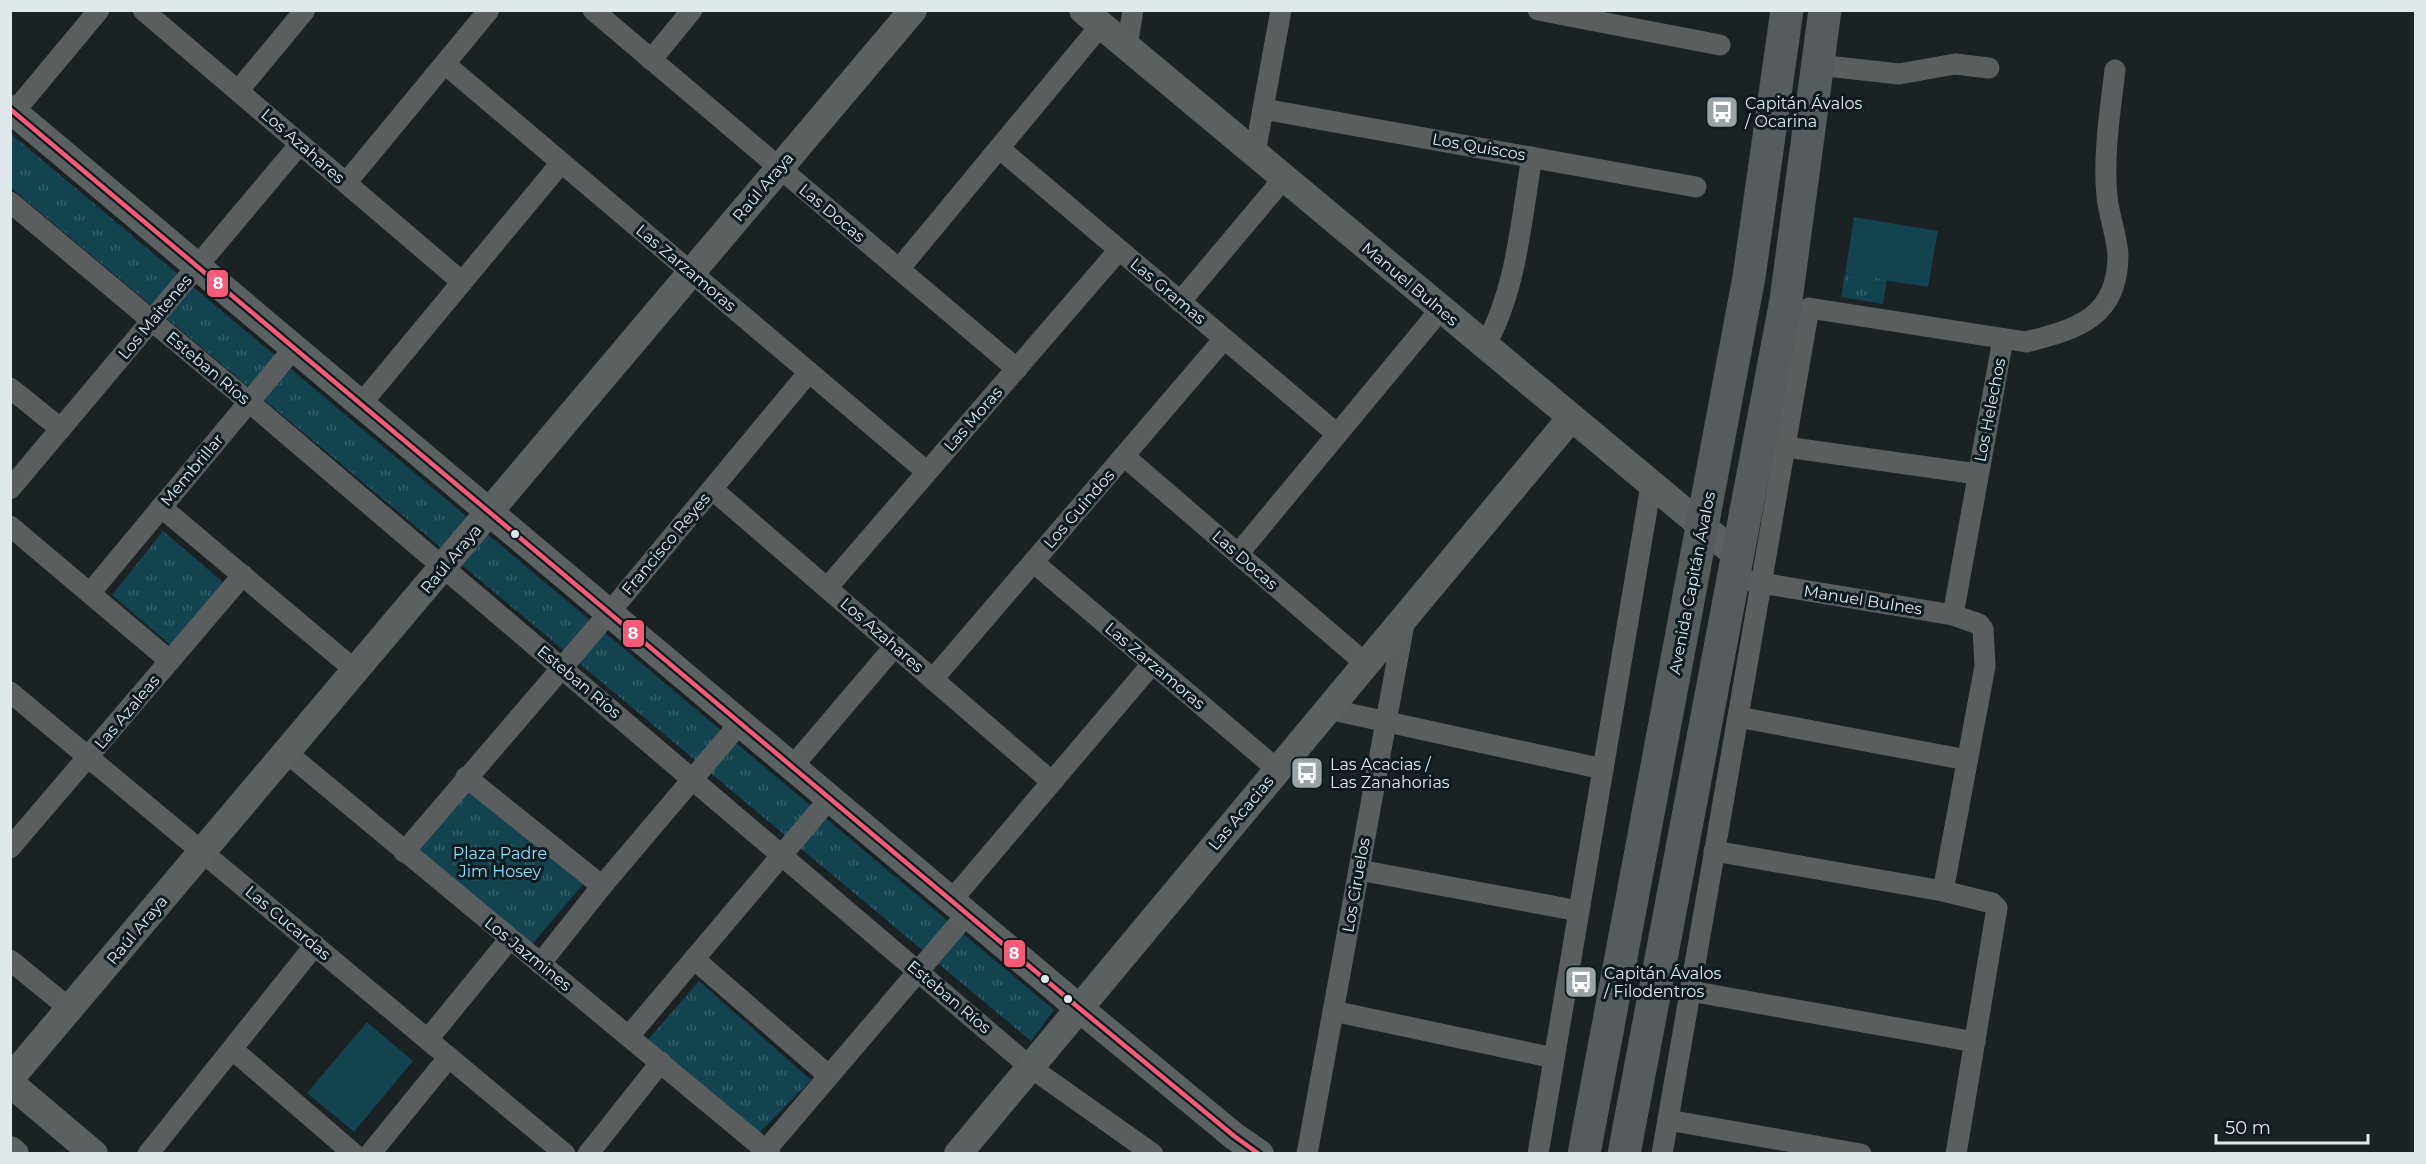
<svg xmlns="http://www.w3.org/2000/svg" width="2426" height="1164" viewBox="0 0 2426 1164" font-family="Montserrat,sans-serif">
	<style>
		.grass { fill: #12434f }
		.park { fill: url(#park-tufts) }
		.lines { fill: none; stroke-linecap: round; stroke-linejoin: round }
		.street { stroke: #5a5e5f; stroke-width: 21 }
		.secondary { stroke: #5b6061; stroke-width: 28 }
		.highway { stroke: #565b5d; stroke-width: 33 }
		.bus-1-casing { stroke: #0c1b20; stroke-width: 9 }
		.bus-1 { stroke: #f75a77; stroke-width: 4.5 }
		.bus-dot { fill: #dfe9ec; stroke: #0c1b20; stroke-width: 2 }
		.labels { text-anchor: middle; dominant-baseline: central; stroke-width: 6; stroke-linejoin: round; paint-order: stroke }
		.poi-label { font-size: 16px; fill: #dfe9ec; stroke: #0c1b20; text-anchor: start }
		.street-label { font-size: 16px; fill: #dfe9ec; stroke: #0c1b20 }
		.park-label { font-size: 16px; fill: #84e2fc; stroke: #0c1b20 }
		.line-badge { stroke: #0c1b20; stroke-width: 2 }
		.badge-label { font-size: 16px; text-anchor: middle; font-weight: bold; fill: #fff }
	</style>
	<defs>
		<pattern id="park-tufts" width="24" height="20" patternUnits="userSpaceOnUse" patternTransform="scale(1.5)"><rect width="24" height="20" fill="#12434f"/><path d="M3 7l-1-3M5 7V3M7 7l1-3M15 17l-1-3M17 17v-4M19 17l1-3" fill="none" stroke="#345e68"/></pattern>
	</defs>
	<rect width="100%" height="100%" fill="#1a2224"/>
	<!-- grass -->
	<g class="grass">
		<polygon points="1854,217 1938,231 1928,287 1845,274"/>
		<polygon points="367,1022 413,1061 354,1132 307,1093"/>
	</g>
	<!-- park -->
	<g class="park">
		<polygon points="10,133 1054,1010 1031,1041 11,188"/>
		<polygon points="1845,274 1887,280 1883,304 1841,297"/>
		<polygon points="163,531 225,584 175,649 112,595"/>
		<polygon points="471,775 591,875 528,949 409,850"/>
		<polygon points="699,981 811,1080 756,1136 646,1042"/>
	</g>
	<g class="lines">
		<!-- street -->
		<g class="street">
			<polyline points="143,10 462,282"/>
			<polyline points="593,10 1017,369"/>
			<polyline points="1538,10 1720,45"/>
			<polyline points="1127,46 1133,10"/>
			<polyline points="651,60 692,10"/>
			<polyline points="445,64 927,472"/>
			<polyline points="1818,65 1899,74 1955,64 1989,68"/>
			<polyline points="238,91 305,10"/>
			<polyline points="1263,109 1696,187"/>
			<polyline points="14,112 99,10"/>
			<polyline points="999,148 1337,434"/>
			<polyline points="1255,153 1281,10"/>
			<polyline points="346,183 489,10"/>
			<polyline points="10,202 249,402 1030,1067 1153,1154"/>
			<polyline points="899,269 1101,25"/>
			<polyline points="1180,302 1284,178"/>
			<path d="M1485,346C1517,289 1521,220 1532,157"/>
			<polyline points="10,388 61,429"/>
			<polyline points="361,404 561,163"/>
			<polyline points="1772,445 1977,474"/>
			<polyline points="1124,456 1366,664"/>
			<polyline points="10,489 300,144"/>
			<polyline points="712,489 1052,782"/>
			<polyline points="161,507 356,671"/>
			<polyline points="10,526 170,661"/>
			<polyline points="1238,554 1441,309"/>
			<polyline points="1033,562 1278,770"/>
			<polyline points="1749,581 1953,615 1979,624 1983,629 1985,666 1943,891"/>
			<polyline points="827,588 1119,250"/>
			<polyline points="90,593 294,348"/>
			<polyline points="1953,615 2003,339"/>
			<polyline points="933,679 1224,339"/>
			<polyline points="10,692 565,1154"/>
			<polyline points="1328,709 1603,769"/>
			<polyline points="1738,717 1967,760"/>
			<polyline points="287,753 770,1154"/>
			<polyline points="792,767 895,646"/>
			<polyline points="466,777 602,886"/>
			<polyline points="10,848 243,575"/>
			<polyline points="1714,851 1943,891 1992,903 1997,908 1956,1154"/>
			<polyline points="404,852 609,613 809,372"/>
			<polyline points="1359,870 1579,911"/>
			<polyline points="951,901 1152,664"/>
			<polyline points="694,959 828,1075"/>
			<polyline points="10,960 70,1009"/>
			<polyline points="540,964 602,886 740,723"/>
			<polyline points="1690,991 1975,1042"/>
			<polyline points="1333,1011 1554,1058"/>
			<polyline points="629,1036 830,798"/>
			<polyline points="428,1039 509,940"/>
			<polyline points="232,1049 354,1154"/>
			<polyline points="1668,1120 1861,1154"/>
			<polyline points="766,1150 967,914"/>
			<polyline points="148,1154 315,945"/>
			<polyline points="370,1154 449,1057"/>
			<polyline points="588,1154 661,1062"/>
			<polyline points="1307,1154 1405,618"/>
			<polyline points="1538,1154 1651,485"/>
			<path d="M1662,1154L1809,308L2026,342C2078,329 2118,317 2118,255C2117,236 2109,216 2107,197C2103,155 2110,112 2115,70"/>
		</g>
		<!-- secondary -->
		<g class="secondary">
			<polyline points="1083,10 1738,556"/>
			<polyline points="10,109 1079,1008 1234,1136 1260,1154"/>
			<polyline points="10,1079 913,10"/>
			<polyline points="10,1083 94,1154"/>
			<polyline points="10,1150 15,1154"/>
			<polyline points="958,1154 1571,418"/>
		</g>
		<!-- highway -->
		<g class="highway">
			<polyline points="1584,1154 1749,277 1787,10"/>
			<polyline points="1624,1154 1786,300 1825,10"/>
		</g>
		<defs>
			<polyline id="bus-1" points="10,109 1079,1008 1234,1136 1259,1154"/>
		</defs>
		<!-- bus-1 casing -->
		<use href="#bus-1" class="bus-1-casing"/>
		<!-- bus-1 -->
		<use href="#bus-1" class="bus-1"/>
	</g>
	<!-- icons -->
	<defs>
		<symbol id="bus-square" viewBox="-11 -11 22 22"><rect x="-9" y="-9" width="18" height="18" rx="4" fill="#9aa3a6" stroke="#0c1b20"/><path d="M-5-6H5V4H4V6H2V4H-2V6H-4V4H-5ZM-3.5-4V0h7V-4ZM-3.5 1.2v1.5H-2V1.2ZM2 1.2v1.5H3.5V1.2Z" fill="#fff"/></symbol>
	</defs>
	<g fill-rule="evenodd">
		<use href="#bus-square" x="1703" y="93" width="38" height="38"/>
		<use href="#bus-square" x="1288" y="754" width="38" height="38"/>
		<use href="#bus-square" x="1562" y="963" width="38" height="38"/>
	</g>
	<!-- markers -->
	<g class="bus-dot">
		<circle cx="515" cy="534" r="5"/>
		<circle cx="1045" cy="979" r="5"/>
		<circle cx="1068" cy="999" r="5"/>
	</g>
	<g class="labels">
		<!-- poi labels -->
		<g class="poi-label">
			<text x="1745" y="103">Capitán Ávalos<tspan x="1745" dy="18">/ Ocarina</tspan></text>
			<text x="1330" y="764">Las Acacias /<tspan x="1330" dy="18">Las Zanahorias</tspan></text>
			<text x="1604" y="973">Capitán Ávalos<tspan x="1604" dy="18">/ Filodentros</tspan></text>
		</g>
		<!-- street labels -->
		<g class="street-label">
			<text transform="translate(303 146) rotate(41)">Los Azahares</text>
			<text transform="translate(1479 147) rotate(10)">Los Quiscos</text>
			<text transform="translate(763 187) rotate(-50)">Raúl Araya</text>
			<text transform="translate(832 213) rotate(40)">Las Docas</text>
			<text transform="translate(686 268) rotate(40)">Las Zarzamoras</text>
			<text transform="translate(1410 284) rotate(40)">Manuel Bulnes</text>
			<text transform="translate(1168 291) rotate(40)">Las Gramas</text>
			<text transform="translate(155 317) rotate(-50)">Los Maitenes</text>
			<text transform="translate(208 368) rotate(40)">Esteban Ríos</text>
			<text transform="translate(1990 410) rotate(-79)">Los Helechos</text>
			<text transform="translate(973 419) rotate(-49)">Las Moras</text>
			<text transform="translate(192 470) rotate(-50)">Membrillar</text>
			<text transform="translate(1079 509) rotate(-49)">Los Guindos</text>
			<text transform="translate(666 544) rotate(-50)">Francisco Reyes</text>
			<text transform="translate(451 559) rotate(-50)">Raúl Araya</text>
			<text transform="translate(1245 560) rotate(41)">Las Docas</text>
			<text transform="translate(1692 583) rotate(-79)">Avenida Capitán Ávalos</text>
			<text transform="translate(1863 600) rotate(9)">Manuel Bulnes</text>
			<text transform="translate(882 635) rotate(41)">Los Azahares</text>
			<text transform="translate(1155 666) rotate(40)">Las Zarzamoras</text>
			<text transform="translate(579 682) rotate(40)">Esteban Ríos</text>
			<text transform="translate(127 712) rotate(-50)">Las Azaleas</text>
			<text transform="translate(1241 813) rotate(-50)">Las Acacias</text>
			<text transform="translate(1356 885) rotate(-80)">Los Ciruelos</text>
			<text transform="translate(288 923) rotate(40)">Las Cucardas</text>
			<text transform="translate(137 930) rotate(-50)">Raúl Araya</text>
			<text transform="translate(528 954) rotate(39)">Los Jazmines</text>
			<text transform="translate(949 997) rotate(40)">Esteban Ríos</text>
		</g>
		<!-- park labels -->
		<g class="park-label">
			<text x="500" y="853">Plaza Padre<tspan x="500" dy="18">Jim Hosey</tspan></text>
		</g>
	</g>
	<g class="line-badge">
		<rect x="206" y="269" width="23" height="29" rx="6" fill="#f75a77"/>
		<rect x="622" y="619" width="23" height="29" rx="6" fill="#f75a77"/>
		<rect x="1003" y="939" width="23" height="29" rx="6" fill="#f75a77"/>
	</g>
	<g class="badge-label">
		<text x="218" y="289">8</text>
		<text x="633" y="639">8</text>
		<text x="1014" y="959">8</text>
	</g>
	<!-- border -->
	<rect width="2426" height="1164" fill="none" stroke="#dfe9ec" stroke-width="24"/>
	<!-- scale -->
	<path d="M2216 1134v9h152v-9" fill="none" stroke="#dfe9ec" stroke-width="3"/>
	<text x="2225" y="1134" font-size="18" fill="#dfe9ec" stroke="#0c1b20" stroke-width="4.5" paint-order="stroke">50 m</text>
</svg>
